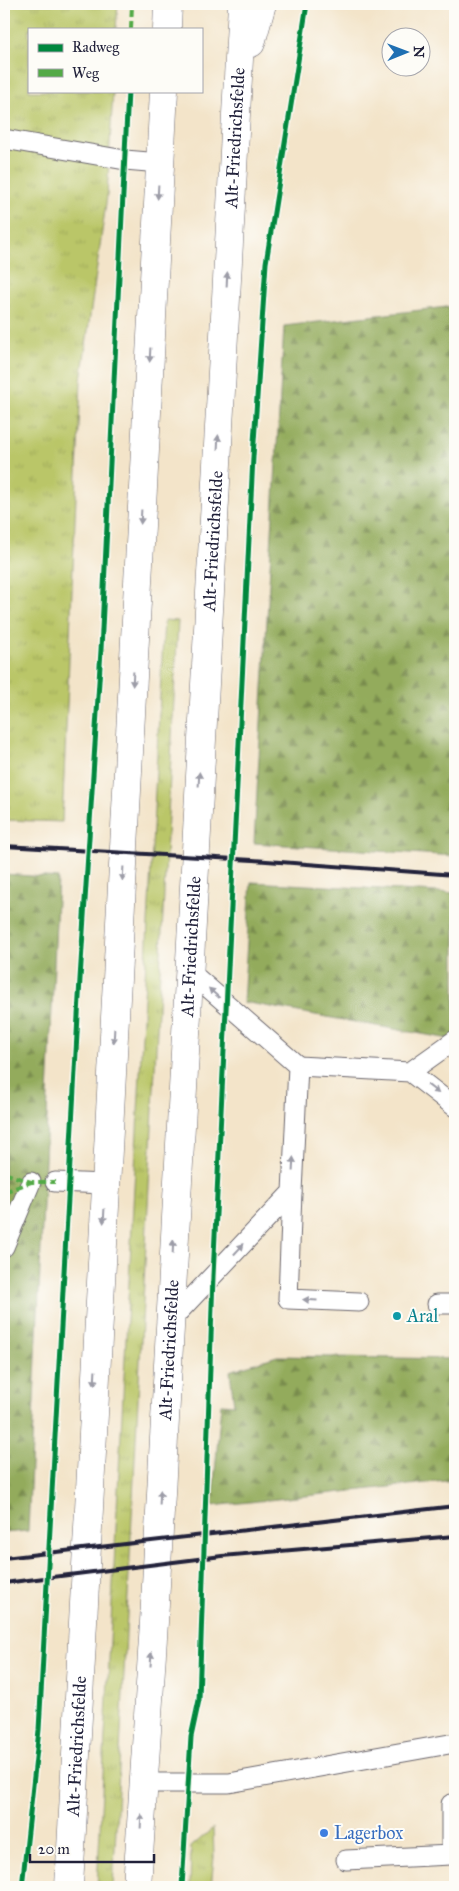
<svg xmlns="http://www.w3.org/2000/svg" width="459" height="1891" viewBox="0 0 459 1891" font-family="'IM FELL Great Primer',serif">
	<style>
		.grass { fill: url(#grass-tufts); stroke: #6e7452 }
		.forest { fill: url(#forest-firs); stroke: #5a664c }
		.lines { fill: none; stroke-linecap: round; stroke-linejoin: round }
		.service-casing { stroke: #6b666d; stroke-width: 21 }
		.primary-casing { stroke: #6b666d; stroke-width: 29 }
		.service { stroke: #fff; stroke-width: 19 }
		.primary { stroke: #fff; stroke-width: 28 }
		.rail { stroke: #22223b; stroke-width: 4 }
		.quiet { stroke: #53aa46; stroke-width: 4; stroke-dasharray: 8 4; stroke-linecap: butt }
		.cycleway-casing { stroke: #fdfcf7; stroke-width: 8 }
		.cycleway { stroke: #00873e; stroke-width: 5 }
		.oneway { fill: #9c9ca7 }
		.culture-dot { fill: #0f9aa8; stroke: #fdfcf7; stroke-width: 2 }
		.shop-dot { fill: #3f7fe0; stroke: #fdfcf7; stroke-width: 2 }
		.labels { text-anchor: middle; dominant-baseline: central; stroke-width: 4; stroke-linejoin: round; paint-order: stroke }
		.street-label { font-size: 18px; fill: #22223b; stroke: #fdfcf7 }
		.culture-label { font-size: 18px; fill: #0d838f; stroke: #fdfcf7; text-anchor: start }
		.shop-label { font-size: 18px; fill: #366cbe; stroke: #fdfcf7; text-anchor: start }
	</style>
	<defs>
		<pattern id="grass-tufts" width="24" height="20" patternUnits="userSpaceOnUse" patternTransform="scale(1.25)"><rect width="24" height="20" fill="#bac668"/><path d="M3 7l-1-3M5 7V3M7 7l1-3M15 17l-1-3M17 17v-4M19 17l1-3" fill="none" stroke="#a0aa5b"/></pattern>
		<pattern id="forest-firs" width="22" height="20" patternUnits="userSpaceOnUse" patternTransform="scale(1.25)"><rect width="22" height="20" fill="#93ab5c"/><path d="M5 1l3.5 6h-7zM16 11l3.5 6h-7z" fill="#788b4d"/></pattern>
	</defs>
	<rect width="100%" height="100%" fill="#fdfcf7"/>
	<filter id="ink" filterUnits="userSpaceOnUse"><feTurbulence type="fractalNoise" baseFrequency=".02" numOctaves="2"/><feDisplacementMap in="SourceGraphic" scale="10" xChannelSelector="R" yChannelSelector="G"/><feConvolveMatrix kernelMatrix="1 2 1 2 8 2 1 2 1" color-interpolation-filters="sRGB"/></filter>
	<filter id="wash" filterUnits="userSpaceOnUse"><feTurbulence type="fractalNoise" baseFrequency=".0096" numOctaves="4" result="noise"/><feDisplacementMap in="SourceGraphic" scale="20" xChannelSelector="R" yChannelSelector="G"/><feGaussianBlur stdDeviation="1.12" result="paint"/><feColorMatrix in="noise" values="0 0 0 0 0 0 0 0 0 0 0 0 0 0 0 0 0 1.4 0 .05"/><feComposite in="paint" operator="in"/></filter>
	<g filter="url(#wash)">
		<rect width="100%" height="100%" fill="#f3e4c9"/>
		<!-- grass -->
		<g class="grass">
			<polygon points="4,4 118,4 116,29 29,29 29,91 113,91 107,196 81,380 62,822 4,820"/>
			<polygon points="164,620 178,621 113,1887 97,1887"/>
			<polygon points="213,1828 214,1857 211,1887 190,1887 191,1847"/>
		</g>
		<!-- forest -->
		<g class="forest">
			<polygon points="455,306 455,856 254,843 284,326"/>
			<polygon points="4,874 58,878 28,1531 4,1533"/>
			<polygon points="251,882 455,893 455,1040 243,1002"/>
			<polygon points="277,1356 455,1359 455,1480 212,1506 221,1404 234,1405 230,1371"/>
		</g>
	</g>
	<g filter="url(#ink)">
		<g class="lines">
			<defs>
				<g id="service">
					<polyline points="4,139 125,160 160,163"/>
					<polyline points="298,1066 410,1072 455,1107"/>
					<polyline points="410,1072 455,1040"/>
					<polyline points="55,1182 106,1184"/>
					<polyline points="292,1192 288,1299 359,1302"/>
					<polyline points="4,1247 31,1182"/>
					<polyline points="437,1304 455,1304"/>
					<polyline points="169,1322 292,1192 298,1066 189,971"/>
					<polyline points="143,1783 229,1783 455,1743"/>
					<polyline points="346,1860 451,1855 451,1804"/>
				</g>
				<g id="primary">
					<polyline points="167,29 168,4"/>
					<polyline points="251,43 262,4"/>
					<path id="s1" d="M69,1887L164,91"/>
					<path id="s2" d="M137,1887L154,1622L242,4"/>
				</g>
			</defs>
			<!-- service casing -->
			<use href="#service" class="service-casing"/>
			<!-- primary casing -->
			<use href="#primary" class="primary-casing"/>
			<!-- service -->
			<use href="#service" class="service"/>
			<!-- primary -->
			<use href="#primary" class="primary"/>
			<!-- rail -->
			<g class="rail">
				<polyline points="4,846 253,860 455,875"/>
				<polyline points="4,1558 455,1506"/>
				<polyline points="4,1583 222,1556 455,1536"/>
			</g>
			<!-- quiet -->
			<g class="quiet">
				<polyline points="131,29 132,4"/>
				<polyline points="4,1173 31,1182"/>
				<polyline points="4,1192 31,1182 55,1182"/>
			</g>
			<defs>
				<g id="cycleway">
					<polyline points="22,1887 39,1730 80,979 101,650 128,91"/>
					<polyline points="182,1887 191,1737 199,1700 213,1276 253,457 266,263 307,4"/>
				</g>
			</defs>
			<!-- cycleway casing -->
			<use href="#cycleway" class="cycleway-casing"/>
			<!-- cycleway -->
			<use href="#cycleway" class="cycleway"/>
		</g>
		<!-- one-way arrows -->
		<defs><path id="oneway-solid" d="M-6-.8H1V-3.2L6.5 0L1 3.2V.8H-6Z" transform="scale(1.25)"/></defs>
		<g class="oneway">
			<use href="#oneway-solid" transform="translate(158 192) rotate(93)"/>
			<use href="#oneway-solid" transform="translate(227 279) rotate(-87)"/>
			<use href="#oneway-solid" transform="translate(150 355) rotate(93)"/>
			<use href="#oneway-solid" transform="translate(218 442) rotate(-87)"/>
			<use href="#oneway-solid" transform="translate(141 517) rotate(93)"/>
			<use href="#oneway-solid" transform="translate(133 679) rotate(93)"/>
			<use href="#oneway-solid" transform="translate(199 779) rotate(-87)"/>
			<use href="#oneway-solid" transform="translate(123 874) rotate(93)"/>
			<use href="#oneway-solid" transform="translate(214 993) rotate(-138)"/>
			<use href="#oneway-solid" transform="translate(114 1036) rotate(93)"/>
			<use href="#oneway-solid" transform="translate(433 1089) rotate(38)"/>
			<use href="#oneway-solid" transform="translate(293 1164) rotate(-87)"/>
			<use href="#oneway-solid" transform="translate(104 1216) rotate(93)"/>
			<use href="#oneway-solid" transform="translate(173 1247) rotate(-87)"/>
			<use href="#oneway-solid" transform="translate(239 1249) rotate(-47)"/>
			<use href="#oneway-solid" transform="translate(310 1300) rotate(-177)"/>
			<use href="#oneway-solid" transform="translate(95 1378) rotate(93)"/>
			<use href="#oneway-solid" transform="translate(160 1497) rotate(-87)"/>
			<use href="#oneway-solid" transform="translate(151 1659) rotate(-86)"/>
			<use href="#oneway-solid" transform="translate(141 1821) rotate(-87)"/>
		</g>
	</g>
	<!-- markers -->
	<circle class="culture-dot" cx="397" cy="1316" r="5"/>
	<circle class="shop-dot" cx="324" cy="1833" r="5"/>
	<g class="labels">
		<!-- street labels -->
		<g class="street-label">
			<text stroke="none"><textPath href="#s2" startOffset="1752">Alt-Friedrichsfelde</textPath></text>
			<text stroke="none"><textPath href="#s2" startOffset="1348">Alt-Friedrichsfelde</textPath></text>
			<text stroke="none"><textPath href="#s2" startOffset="942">Alt-Friedrichsfelde</textPath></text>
			<text stroke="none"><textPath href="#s2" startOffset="538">Alt-Friedrichsfelde</textPath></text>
			<text stroke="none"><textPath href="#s1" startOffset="141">Alt-Friedrichsfelde</textPath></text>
		</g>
		<!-- culture labels -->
		<g class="culture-label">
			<text x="407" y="1316">Aral</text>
		</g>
		<!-- shop labels -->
		<g class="shop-label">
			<text x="334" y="1833">Lagerbox</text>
		</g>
	</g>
	<!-- margin -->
	<rect width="459" height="1891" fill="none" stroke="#fdfcf7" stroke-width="20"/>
	<!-- legend -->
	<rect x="28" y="28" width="175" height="65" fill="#fdfcf7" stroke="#a5a5ac"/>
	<rect x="38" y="44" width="25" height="8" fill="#00873e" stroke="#a5a5ac"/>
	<text x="72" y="52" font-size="15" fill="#22223b">Radweg</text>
	<rect x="38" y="69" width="25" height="8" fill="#53aa46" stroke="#a5a5ac"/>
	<text x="72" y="78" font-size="15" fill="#22223b">Weg</text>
	<!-- north arrow -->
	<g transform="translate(406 52) rotate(89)"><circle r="24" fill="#fdfcf7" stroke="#a5a5ac"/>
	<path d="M0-4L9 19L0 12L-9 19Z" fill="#1f6fb2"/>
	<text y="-8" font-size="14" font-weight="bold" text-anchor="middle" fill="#22223b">N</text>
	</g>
	<!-- scale -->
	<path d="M30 1854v8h124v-8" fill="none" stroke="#22223b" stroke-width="2.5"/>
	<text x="38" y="1854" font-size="15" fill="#22223b" stroke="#fdfcf7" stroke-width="4" paint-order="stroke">20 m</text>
</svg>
